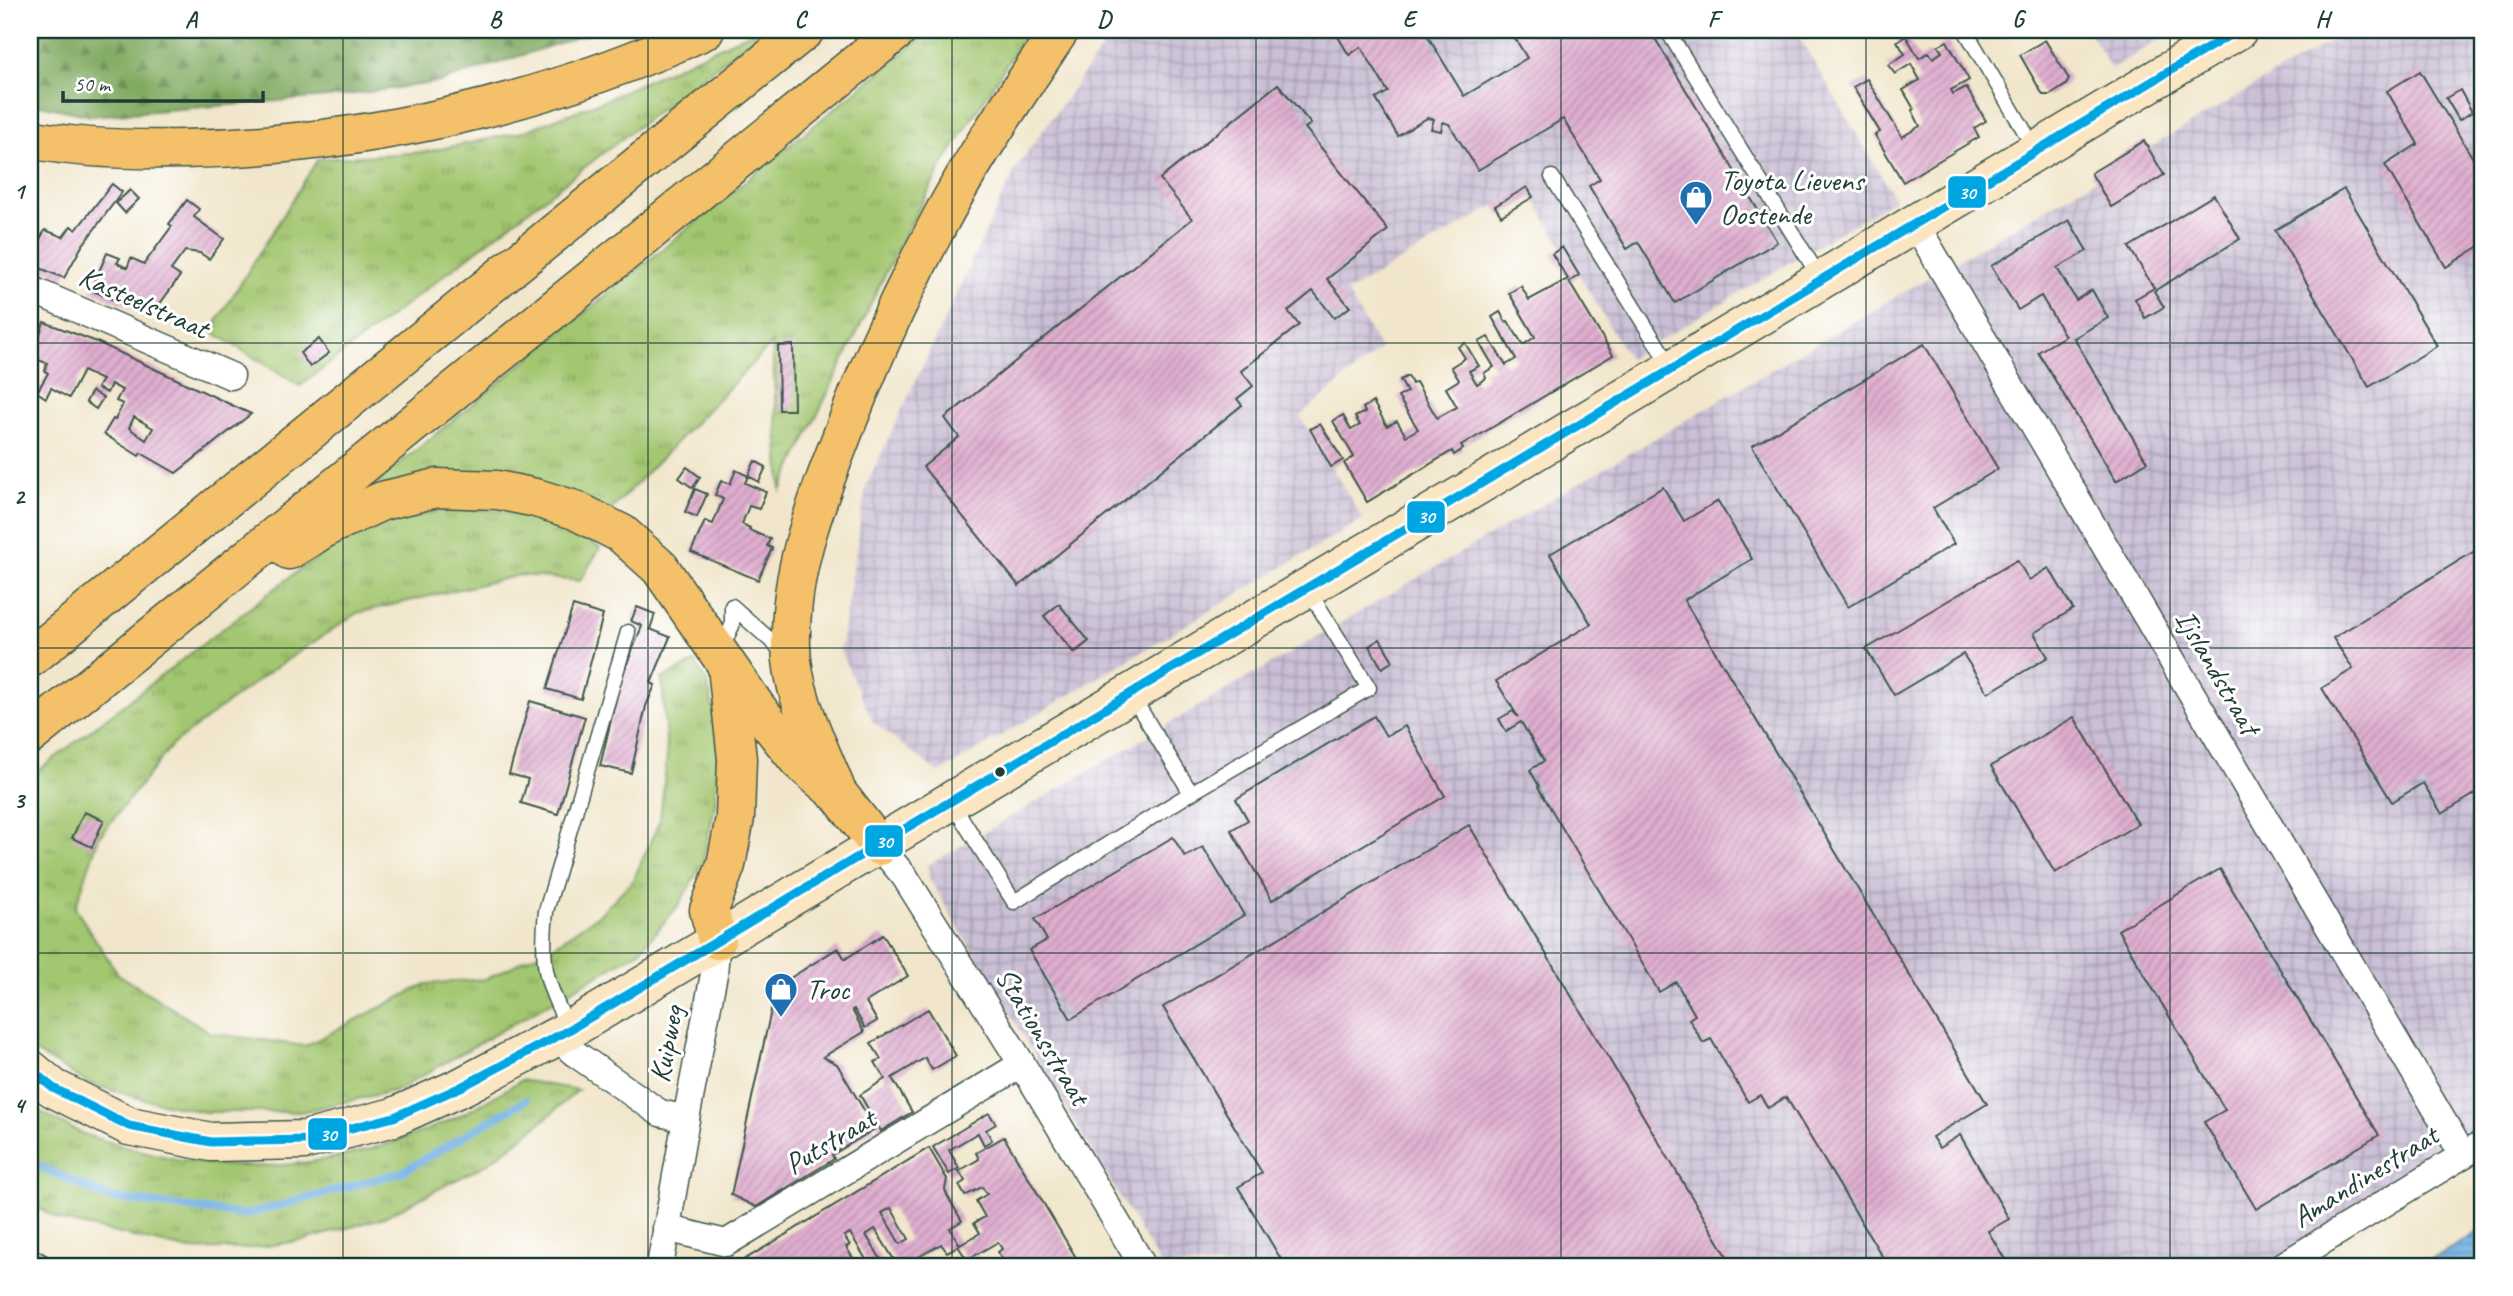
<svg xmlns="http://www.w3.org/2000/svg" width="2513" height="1296" viewBox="0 0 2513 1296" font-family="Caveat,sans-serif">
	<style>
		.industrial { fill: url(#industrial-grid) }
		.grass { fill: url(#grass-tufts); stroke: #618252; stroke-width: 2 }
		.forest { fill: url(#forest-firs); stroke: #50744b; stroke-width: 2 }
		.water { fill: url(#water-rules); stroke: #48768c; stroke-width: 2 }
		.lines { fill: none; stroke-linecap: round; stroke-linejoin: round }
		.stream { stroke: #71b0e5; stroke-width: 8 }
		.building { fill: url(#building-hatch); fill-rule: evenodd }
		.service-casing { stroke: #3e564b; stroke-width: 17 }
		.minor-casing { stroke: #3e564b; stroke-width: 29 }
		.secondary-casing { stroke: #3e564b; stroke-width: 41 }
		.motorway-casing { stroke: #3e564b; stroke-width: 41 }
		.service { stroke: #fff; stroke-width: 14 }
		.minor { stroke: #fff; stroke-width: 26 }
		.secondary { stroke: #fbe6c3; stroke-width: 38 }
		.motorway { stroke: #f4c16a; stroke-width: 38 }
		.bus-1-casing { stroke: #fff; stroke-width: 14 }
		.bus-1 { stroke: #00a6e2; stroke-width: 9 }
		.grid { fill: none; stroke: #1f3d34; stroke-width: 2; stroke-opacity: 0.55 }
		.bus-dot { fill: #1f3d34; stroke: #fff; stroke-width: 2.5 }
		.labels { text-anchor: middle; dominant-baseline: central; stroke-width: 6; stroke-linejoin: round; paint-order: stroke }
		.poi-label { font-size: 30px; fill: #1f3d34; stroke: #fff; text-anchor: start }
		.street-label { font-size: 30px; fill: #1f3d34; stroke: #fff }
		.line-badge { stroke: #fff; stroke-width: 2.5 }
		.badge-label { font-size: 19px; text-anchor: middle; font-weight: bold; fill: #fff }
		.neatline { fill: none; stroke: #1f3d34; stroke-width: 2.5 }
		.grid-label { font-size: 23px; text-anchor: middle; font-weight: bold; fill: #1f3d34 }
	</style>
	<defs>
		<pattern id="industrial-grid" width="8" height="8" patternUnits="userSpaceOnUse" patternTransform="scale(1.75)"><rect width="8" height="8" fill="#cabfd6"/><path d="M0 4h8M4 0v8" fill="none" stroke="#a39cae"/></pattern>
		<pattern id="grass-tufts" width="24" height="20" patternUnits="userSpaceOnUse" patternTransform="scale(1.75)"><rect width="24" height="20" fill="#a3c66f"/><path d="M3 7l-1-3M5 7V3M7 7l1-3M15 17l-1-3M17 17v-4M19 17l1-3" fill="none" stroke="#84a25c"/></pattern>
		<pattern id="forest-firs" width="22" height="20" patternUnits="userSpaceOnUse" patternTransform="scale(1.75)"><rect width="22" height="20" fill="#82ab62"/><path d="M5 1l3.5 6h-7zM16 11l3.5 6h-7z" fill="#6a8c52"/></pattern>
		<pattern id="water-rules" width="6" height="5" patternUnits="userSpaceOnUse" patternTransform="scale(1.75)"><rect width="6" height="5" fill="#71b0e5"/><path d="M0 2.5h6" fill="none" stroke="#5c90ba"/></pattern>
		<pattern id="building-hatch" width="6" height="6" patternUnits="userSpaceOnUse" patternTransform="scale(1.75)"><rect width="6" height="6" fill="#e0aed0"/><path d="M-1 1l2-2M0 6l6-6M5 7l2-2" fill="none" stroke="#b58faa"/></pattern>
	</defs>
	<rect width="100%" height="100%" fill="#fff"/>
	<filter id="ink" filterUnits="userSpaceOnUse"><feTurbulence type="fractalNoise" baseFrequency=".0143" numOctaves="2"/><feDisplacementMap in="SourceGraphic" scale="14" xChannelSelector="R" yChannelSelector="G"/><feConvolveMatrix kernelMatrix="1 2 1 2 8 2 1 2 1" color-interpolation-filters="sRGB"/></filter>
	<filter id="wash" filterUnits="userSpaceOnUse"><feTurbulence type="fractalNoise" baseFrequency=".00686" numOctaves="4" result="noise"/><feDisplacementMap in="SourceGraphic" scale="28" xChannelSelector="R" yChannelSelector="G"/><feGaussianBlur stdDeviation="1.57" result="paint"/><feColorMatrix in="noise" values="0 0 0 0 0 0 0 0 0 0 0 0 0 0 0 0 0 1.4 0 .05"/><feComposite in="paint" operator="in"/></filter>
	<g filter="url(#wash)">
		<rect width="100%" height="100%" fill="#f1e6cb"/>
		<!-- industrial -->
		<g class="industrial">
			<polygon points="1115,30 1795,30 1895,199 1629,359 1527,187 1347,292 1380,349 1300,416 1363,519 939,773 873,722 840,651 866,486 1016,168"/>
			<polygon points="2088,30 2176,30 2111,69"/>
			<polygon points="2350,30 2483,30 2483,1133 2265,1266 1161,1266 930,880 927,866"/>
		</g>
		<!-- grass -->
		<g class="grass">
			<polygon points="756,30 763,30 300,386 211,331 318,159 426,152 522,132 605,100"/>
			<polygon points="931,30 1030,30 1019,44 944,163 903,237 781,490 772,343 609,512 376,483"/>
			<path d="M452,509C512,509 548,515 600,548L580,581L520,575L357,613L266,674L172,745L99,837L75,908L118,974L211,1033L305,1046L426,984L486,979L555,945L601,913L634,879L660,820L667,756L662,679L695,662L708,684L719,737L715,806L702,864L678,906L640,951L397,1090L300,1112H204L139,1098L88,1083L30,1049V777L303,567C352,534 393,519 452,509Z"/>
			<path d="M521,1080L578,1090L538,1125L487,1164L382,1218L305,1240L253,1248L190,1250L63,1221L30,1204V1106C45,1114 61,1124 77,1131C93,1139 111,1142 128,1147C240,1181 340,1168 446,1122C472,1111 497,1095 521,1080Z"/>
		</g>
		<!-- forest -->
		<polygon class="forest" points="30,30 599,30 440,82 339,96 91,116 30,103"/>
		<!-- water -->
		<polygon class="water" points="2483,1229 2483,1266 2421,1266"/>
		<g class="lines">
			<!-- stream -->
			<polyline class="stream" points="30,1162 109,1198 245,1215 402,1172 526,1100"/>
		</g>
		<g id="blocks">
			<!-- building -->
			<g class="building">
				<polygon points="1334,30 1424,30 1464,96 1527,58 1510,30 1650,30 1777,242 1675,303 1638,242 1627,249 1589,186 1600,179 1563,119 1478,170 1449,124 1443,122 1441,131 1431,129 1434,119 1427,118 1398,136 1376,99 1388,92 1361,47 1349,55"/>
				<polygon points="2475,30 2483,30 2483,54 2471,32"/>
				<polygon points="1906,36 1919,58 1929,52 1933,58 1942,52 1938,46 1947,41 1969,80 1951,90 1953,94 1966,87 1986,121 1974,128 1979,137 1903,182 1875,135 1880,132 1853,87 1867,79 1902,137 1920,126 1912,110 1914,109 1903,90 1920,80 1911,64 1895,74 1888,65 1905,54 1897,41"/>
				<polygon points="2045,40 2069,79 2066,85 2050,95 2043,95 2020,55"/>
				<polygon points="2420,71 2483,175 2483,244 2446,267 2385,165 2418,144 2387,91"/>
				<polygon points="1278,84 1311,124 1305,128 1388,230 1327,279 1350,307 1334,318 1313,291 1288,311 1299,325 1241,371 1253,386 1237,399 1242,405 1019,586 923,467 959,437 945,418 1192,219 1160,179"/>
				<polygon points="2460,90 2472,112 2459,120 2446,98"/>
				<polygon points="2144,141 2164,175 2111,207 2091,173"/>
				<polygon points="112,184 122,192 82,246 64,278 30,264 30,257 45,230 63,237 71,226 76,230"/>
				<polygon points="1527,187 1533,197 1501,216 1495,206"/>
				<polygon points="2344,189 2437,346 2369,387 2275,230"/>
				<polygon points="130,190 139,199 125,213 116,203"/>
				<polygon points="2214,195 2240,239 2154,291 2164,307 2145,318 2135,299 2154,288 2129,247"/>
				<polygon points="187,200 199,209 194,217 224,239 209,259 200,253 185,251 171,270 180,276 151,316 91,290 107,253 120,258 117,263 127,268 131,258 144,264 172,226 169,224"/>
				<polygon points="2069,220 2087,251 2057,268 2076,300 2092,290 2108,318 2074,338 2147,462 2116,481 2038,352 2065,336 2041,296 2018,310 1991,266"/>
				<polygon points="1562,247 1579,275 1569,282 1613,355 1461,446 1463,449 1454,455 1452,451 1367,502 1344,463 1354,457 1333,421 1343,415 1351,430 1360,425 1355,417 1365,412 1363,408 1373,402 1387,426 1397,421 1406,436 1418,429 1398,397 1407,392 1400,380 1408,376 1412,384 1416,382 1437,418 1457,407 1446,388 1459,380 1451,367 1465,358 1458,347 1465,343 1479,366 1469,371 1477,384 1486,378 1484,373 1494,367 1479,342 1488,337 1506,365 1516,359 1492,317 1500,312 1506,322 1508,321 1523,345 1535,337 1509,293 1521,286 1529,300 1568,279 1552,254"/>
				<path d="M44,322L97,342L251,414L176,473L141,453L139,456L104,434L113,419L115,420L123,404L116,401L122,390L111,384L107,393L97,388L102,380L83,371L69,398L51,388L46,398L37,392L48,373L45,371L47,363L32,358ZM134,417L153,428L146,440L129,428Z"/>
				<polygon points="319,339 329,353 310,367 300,353"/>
				<polygon points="1924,344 1998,469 1933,508 1954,544 1848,607 1752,446"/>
				<polygon points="793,345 794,410 779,410 778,346"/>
				<polygon points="92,391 103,398 96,409 86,402"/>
				<polygon points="1320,424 1343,460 1331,467 1310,429"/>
				<polygon points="755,461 766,467 759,482 748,476 745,483 766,492 759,509 749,506 742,524 750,528 749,530 770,539 767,546 772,548 758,580 691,552 705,521 713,524 723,499 715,495 721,481 730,484 736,470 748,476"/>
				<polygon points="687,467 700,477 693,488 679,478"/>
				<polygon points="1663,487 1684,521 1718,501 1752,559 1684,600 1987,1104 1932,1137 1939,1148 1960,1135 2009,1219 1988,1231 2009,1266 1888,1266 1786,1097 1768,1108 1760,1095 1748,1102 1711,1039 1703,1043 1689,1019 1695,1015 1676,982 1659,992 1538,787 1539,786 1530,770 1544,761 1521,722 1506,731 1499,719 1513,711 1518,717 1496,681 1591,624 1550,554"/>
				<polygon points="695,489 707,494 697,517 685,512"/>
				<polygon points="2483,546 2483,789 2442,814 2423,783 2392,802 2322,688 2353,669 2333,638"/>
				<polygon points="2017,560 2029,580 2049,568 2073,609 2034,633 2048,657 1988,693 1963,654 1894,695 1866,649"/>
				<polygon points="1059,604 1089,641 1074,653 1044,616"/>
				<polygon points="573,606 603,615 581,699 547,689"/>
				<polygon points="637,607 655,614 650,629 670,637 651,683 655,685 646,706 631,773 600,766 617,695 615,694 642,626 631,621"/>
				<polygon points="1380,639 1393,661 1382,668 1369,646"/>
				<polygon points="530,701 585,717 558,814 521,803 528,779 509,774"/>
				<polygon points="1374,716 1386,736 1405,726 1445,796 1272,900 1231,830 1248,820 1236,799"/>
				<polygon points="2074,717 2138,824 2055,873 1991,766"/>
				<polygon points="84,812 104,820 92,847 72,838"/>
				<polygon points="1469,825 1733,1266 1285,1266 1238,1187 1262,1173 1163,1007"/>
				<polygon points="1173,837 1185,857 1203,847 1244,915 1071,1019 1029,950 1047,940 1035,919"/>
				<polygon points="2220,869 2379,1135 2256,1209 2204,1122 2225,1110 2118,930"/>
				<polygon points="883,935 908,976 866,1002 877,1021 865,1028 854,1009 852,1010 864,1032 823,1057 837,1064 875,1129 832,1155 834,1159 756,1207 731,1195 776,987 838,948 845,959"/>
				<polygon points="928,1009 956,1056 932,1070 925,1058 892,1078 912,1112 881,1131 860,1095 885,1079 875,1062 881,1059 871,1043"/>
				<polygon points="989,1113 996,1124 986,1130 992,1140 984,1145 978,1133 949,1150 959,1168 949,1174 933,1147"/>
				<path d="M1004,1137L1081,1266H1001L999,1263L1003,1261L998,1252L1002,1249L998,1242L967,1260L958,1246L947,1252L941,1244L903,1266H898L875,1229L866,1235L882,1261L872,1266H870L850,1233L844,1236L850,1245L846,1247L858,1266H734L929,1148L947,1179L945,1190L948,1197L962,1221L950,1228L960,1245L980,1233L974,1223L985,1217L976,1201L987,1194L982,1187L965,1196L959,1185L965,1181L959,1171L979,1159L976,1153ZM891,1208L909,1239L900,1244L882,1213Z"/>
				<polygon points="30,1246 58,1262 56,1266 30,1266"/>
			</g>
		</g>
	</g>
	<g filter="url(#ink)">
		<use href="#blocks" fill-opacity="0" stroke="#3e564b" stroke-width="2"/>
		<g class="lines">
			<defs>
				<g id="service">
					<polyline points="1667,30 1820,278"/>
					<polyline points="1965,30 2035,149"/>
					<polyline points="1552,177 1671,367"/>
					<polyline points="720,651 732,626 732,606 777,646 789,648"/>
					<polyline points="1191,793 1369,688 1307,588"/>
					<polyline points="952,803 1014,902 1191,793 1132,696"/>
					<path d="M568,1027C544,979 541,964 546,911L628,632"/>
				</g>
				<g id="minor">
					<polyline points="1915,223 2463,1155"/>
					<polyline points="30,289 231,376"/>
					<polyline points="879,846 905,877 1022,1064 1143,1266"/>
					<polyline points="556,1036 573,1052 660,1113 686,1119 660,1266"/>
					<polyline points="686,1119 714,974 717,940"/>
					<polyline points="666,1228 726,1243 1022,1064"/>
					<polyline points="2282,1266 2483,1143"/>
				</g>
				<polyline id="secondary" points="30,1069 53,1088 129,1126 211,1142 305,1140 394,1117 461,1087 569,1030 2238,30"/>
				<g id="motorway">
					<path d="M30,139C80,149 132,150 183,149C361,146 543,105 705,30"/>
					<polyline points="289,550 328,526 382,501 437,488 497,490 536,498 575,510 622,534 660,568 756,707 799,761 839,795 879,846"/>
					<polyline points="30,658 805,30"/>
					<polyline points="30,735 898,30"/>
					<path d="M835,787C817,742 792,695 791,646C789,575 813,511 838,446C865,374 898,300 934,232C970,162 1016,96 1060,30"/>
					<polyline points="717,940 709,910 726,865 735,818 737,759 727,667"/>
				</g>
			</defs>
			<!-- service casing -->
			<use href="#service" class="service-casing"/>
			<!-- minor casing -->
			<use href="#minor" class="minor-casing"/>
			<!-- secondary casing -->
			<use href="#secondary" class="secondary-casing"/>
			<!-- motorway casing -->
			<use href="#motorway" class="motorway-casing"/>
			<!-- service -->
			<use href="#service" class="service"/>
			<!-- minor -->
			<use href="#minor" class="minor"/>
			<!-- secondary -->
			<use href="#secondary" class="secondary"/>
			<!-- motorway -->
			<use href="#motorway" class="motorway"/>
			<defs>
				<polyline id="bus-1" points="30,1069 53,1088 129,1126 211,1142 305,1140 394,1117 461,1087 569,1030 2238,30"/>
			</defs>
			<!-- bus-1 casing -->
			<use href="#bus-1" class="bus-1-casing"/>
			<!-- bus-1 -->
			<use href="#bus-1" class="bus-1"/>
		</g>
	</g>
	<!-- grid -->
	<path class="grid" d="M343,30V1266M648,30V1266M952,30V1266M1256,30V1266M1561,30V1266M1866,30V1266M2170,30V1266M30,343H2483M30,648H2483M30,953H2483"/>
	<!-- icons -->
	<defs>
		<symbol id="shop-pin" viewBox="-11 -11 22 30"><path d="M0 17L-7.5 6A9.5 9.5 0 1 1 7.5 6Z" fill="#1f6fb2" stroke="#fff"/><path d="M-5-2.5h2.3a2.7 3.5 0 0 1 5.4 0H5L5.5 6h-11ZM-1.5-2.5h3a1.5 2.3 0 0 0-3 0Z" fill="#fff"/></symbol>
	</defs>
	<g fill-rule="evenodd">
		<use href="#shop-pin" x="1677" y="178" width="38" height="52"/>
		<use href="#shop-pin" x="762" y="970" width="38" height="52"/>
	</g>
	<!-- markers -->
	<circle class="bus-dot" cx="1000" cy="772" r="6"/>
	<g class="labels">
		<!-- poi labels -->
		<g class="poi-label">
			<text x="1720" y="180">Toyota Lievens<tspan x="1720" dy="34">Oostende</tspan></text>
			<text x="806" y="989">Troc</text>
		</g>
		<!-- street labels -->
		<g class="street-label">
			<text transform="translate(144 302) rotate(24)">Kasteelstraat</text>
			<text transform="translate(2218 672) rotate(60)">Ijslandstraat</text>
			<text transform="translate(1043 1036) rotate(59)">Stationsstraat</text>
			<text transform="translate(666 1044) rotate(-79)">Kuipweg</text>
			<text transform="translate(830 1141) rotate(-31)">Putstraat</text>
			<text transform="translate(2365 1176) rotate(-32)">Amandinestraat</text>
		</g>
	</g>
	<g class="line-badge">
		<rect x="1947" y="175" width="40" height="34" rx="7" fill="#00a6e2"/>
		<rect x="1406" y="500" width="40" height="34" rx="7" fill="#00a6e2"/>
		<rect x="864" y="824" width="40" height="34" rx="7" fill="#00a6e2"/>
		<rect x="307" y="1117" width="41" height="34" rx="7" fill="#00a6e2"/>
	</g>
	<g class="badge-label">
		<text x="1967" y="199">30</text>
		<text x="1426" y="523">30</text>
		<text x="884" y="848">30</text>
		<text x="328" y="1141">30</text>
	</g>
	<!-- margin -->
	<rect width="2513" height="1296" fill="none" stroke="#fff" stroke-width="77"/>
	<!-- scale -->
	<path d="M63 91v10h200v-10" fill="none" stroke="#1f3d34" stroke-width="3.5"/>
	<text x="74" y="91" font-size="21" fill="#1f3d34" stroke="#ffffff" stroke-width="5" paint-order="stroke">50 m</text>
	<rect x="38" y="38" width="2436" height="1220" class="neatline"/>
	<g class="grid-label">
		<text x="191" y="27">A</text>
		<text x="495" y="27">B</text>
		<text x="800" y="27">C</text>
		<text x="1104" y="27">D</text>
		<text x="1409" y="27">E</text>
		<text x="1713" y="27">F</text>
		<text x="2018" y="27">G</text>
		<text x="2322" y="27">H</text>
		<text x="19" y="199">1</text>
		<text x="19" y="504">2</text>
		<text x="19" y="808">3</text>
		<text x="19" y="1113">4</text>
	</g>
</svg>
